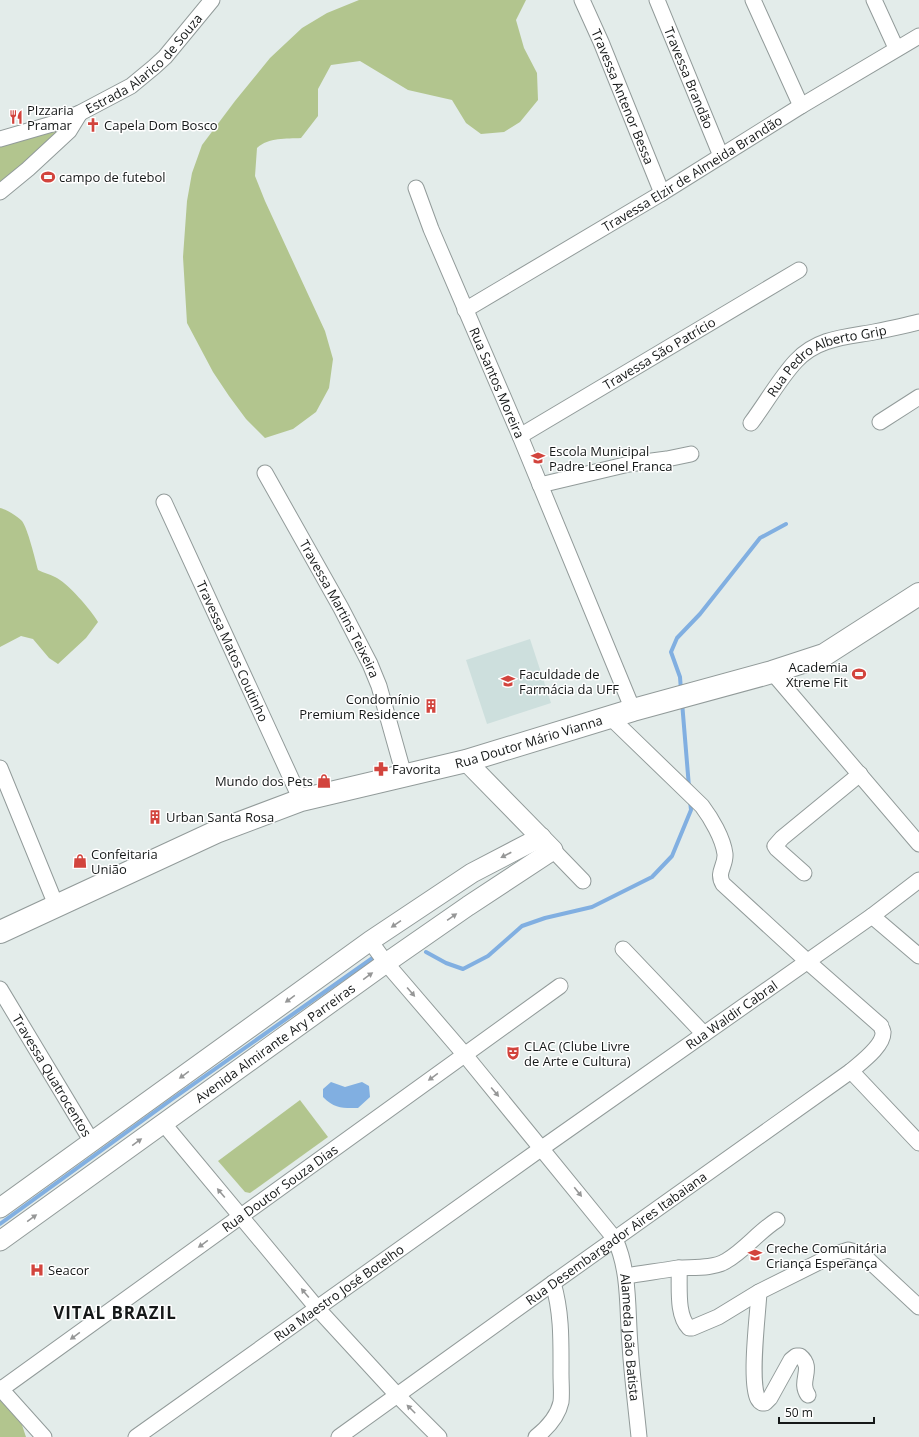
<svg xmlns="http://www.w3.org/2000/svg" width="919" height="1437" viewBox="0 0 919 1437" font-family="'Open Sans',sans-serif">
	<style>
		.built { fill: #cddfdd }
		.green { fill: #b2c58e }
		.water { fill: #81afe1 }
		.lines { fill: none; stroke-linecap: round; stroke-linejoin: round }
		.stream { stroke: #81afe1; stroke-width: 4 }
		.minor-casing { stroke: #929b9a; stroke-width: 17 }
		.tertiary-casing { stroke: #929b9a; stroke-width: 21 }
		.secondary-casing { stroke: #929b9a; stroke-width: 24 }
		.minor { stroke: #fff; stroke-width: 15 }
		.tertiary { stroke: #fff; stroke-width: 19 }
		.secondary { stroke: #fff; stroke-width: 22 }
		.oneway { fill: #969797 }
		.labels { text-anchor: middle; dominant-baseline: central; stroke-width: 3; stroke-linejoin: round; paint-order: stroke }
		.street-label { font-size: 13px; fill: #151818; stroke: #fff }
		.poi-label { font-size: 13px; fill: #151818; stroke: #fff; text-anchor: start }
		.district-label { font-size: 17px; font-weight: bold; letter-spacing: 1px; fill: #151818; stroke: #fff }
	</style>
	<rect width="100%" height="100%" fill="#e3ecea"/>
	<!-- built -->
	<polygon class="built" points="530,639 551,703 487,724 466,660"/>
	<!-- green -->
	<g class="green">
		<path d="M359,0H526L516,20L524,48L537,73L538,100L520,122L504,132L481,134L466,123L452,100L408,90L360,61L331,65L318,89V116L301,138C286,139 269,137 257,148L255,176L265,201L325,331L333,359L329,388L316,412L293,429L265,438L246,419L229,396L213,372L187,323L183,257L187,201L192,173L202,145L235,101L270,58L302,28L327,13Z"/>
		<polygon points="80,113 0,192 0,139"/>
		<path d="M0,508C6,509 17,516 22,521C28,529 35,559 38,570C44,573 49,574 55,577C67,582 91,610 98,622L86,638L58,664L49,658L33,639L21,636L0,647Z"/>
		<polygon points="300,1100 328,1137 250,1193 245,1192 218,1161"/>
		<polygon points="0,1390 15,1404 26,1437 0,1437"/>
	</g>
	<!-- water -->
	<path class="water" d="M331,1082L345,1087L362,1082L369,1086L370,1097L358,1108C342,1108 335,1109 323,1097V1089Z"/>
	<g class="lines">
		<!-- stream -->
		<g class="stream">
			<polyline points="681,690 680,677 671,652 677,638 700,614 760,538 786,524"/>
			<polyline points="682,702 689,787"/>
			<polyline points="426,952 446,963 463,969 488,956 522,926 545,918 592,907 652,877 672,856 691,810 690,800"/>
			<polyline points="0,1224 171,1100 374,957"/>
		</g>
		<defs>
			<g id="minor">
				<path id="s1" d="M582,0L601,42L662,193"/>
				<path id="s2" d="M657,0L721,156"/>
				<polyline points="753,0 801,106"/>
				<polyline points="874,0 896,48"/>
				<path id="s3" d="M0,139L52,124L80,113L131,86L154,67L165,57L212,0"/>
				<path id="s4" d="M416,188L431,229L520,436L633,710"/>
				<polyline points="0,192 28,169 69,131 80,113"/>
				<path id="s5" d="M465,310L662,193L801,106L919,36"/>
				<polyline points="880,422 919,397"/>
				<path id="s6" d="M751,423C766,403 780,378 796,361C817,338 846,337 874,332C889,329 904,326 919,322"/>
				<path id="s7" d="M520,436L799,270"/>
				<path id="s8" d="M265,473L341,608L370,664L379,686L404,775"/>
				<polyline points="540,485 629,464 667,459 691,454"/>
				<path id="s9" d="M164,502L301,800"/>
				<polyline points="772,672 919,844"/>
				<polyline points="0,768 56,905"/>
				<polyline points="553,850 583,881"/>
				<polyline points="804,873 777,849 775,846 782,838 860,774"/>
				<polyline points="872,916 919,956"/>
				<path id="s10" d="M370,941L386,963L465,1055L615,1239C630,1272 627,1309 630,1345C632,1376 636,1406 639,1437"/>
				<polyline points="623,949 704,1034"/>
				<path id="s11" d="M0,989L92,1142"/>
				<polyline points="851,1071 919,1143"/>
				<polyline points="163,1123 317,1308 398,1396 439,1437"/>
				<path d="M679,1268C680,1286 676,1315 689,1328H692L718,1317L759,1292L833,1255L848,1250L862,1254L919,1307"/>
				<path d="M626,1276C643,1273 661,1271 678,1268C693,1267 713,1269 726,1261C745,1250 758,1232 777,1220"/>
				<path d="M759,1292C758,1314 749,1381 758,1399C759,1401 760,1402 762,1403H765L770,1398L791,1360L796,1356H800C815,1368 798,1381 808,1395"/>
				<polyline points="0,1388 44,1437"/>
				<path id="s12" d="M0,1390L560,986"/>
				<path id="s13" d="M136,1437L542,1148L872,916L919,880"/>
				<path id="s14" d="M339,1437L553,1283L851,1071C860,1063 884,1046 883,1032C883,1031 881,1027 881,1026L808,962L723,884C716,872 726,866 725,854C723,838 711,818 702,806L610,717"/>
				<path d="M536,1437C546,1429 558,1416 561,1402C562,1394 561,1383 561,1374C561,1343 562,1313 553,1283"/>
			</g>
			<g id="tertiary">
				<polyline points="0,1208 370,941 472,873 541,837"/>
				<path id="s15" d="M0,1241L386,963L468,906L553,850L466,761"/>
			</g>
			<g id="secondary">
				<path id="s16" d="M0,932L216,832L301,800L466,761L633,710L772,672L824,655L919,594"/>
			</g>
		</defs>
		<!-- minor casing -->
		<use href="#minor" class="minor-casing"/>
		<!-- tertiary casing -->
		<use href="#tertiary" class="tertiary-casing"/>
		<!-- secondary casing -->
		<use href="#secondary" class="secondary-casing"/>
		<!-- minor -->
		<use href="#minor" class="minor"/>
		<!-- tertiary -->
		<use href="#tertiary" class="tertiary"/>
		<!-- secondary -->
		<use href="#secondary" class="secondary"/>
	</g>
	<!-- one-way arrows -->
	<defs><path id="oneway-solid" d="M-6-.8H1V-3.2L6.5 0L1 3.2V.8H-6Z"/></defs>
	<g class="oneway">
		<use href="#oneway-solid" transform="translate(506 855) rotate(153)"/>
		<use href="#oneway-solid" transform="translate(452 917) rotate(-35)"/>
		<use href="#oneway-solid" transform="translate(396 924) rotate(146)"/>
		<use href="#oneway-solid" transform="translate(368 976) rotate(-36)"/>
		<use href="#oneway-solid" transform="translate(411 992) rotate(49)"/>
		<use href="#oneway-solid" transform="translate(290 999) rotate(144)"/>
		<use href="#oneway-solid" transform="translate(184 1075) rotate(144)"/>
		<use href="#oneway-solid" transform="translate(433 1077) rotate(144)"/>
		<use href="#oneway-solid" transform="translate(495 1092) rotate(50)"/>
		<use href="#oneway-solid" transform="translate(137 1142) rotate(-36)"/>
		<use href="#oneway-solid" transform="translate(578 1192) rotate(51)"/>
		<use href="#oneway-solid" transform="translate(221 1193) rotate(-130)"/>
		<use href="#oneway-solid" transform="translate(32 1218) rotate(-36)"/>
		<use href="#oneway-solid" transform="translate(203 1244) rotate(144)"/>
		<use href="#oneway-solid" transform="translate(305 1293) rotate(-130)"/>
		<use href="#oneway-solid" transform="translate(75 1336) rotate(144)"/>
		<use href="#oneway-solid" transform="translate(411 1409) rotate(-135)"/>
	</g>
	<!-- icons -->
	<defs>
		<symbol id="restaurant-bare" viewBox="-9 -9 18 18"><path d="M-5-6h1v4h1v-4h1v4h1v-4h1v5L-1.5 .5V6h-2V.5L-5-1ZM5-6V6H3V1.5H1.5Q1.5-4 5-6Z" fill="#d2443d" stroke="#fff" stroke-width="2.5" paint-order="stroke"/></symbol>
		<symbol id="church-bare" viewBox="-9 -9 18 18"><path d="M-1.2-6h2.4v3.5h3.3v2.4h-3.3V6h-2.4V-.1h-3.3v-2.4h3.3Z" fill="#d2443d" stroke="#fff" stroke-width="2.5" paint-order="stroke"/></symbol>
		<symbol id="stadium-bare" viewBox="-9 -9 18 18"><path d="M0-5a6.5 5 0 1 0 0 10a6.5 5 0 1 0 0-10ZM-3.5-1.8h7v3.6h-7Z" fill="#d2443d" stroke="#fff" stroke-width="2.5" paint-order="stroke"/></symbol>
		<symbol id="school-bare" viewBox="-9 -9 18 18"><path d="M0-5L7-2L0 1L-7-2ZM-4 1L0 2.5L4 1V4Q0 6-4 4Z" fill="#d2443d" stroke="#fff" stroke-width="2.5" paint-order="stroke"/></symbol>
		<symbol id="university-bare" viewBox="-9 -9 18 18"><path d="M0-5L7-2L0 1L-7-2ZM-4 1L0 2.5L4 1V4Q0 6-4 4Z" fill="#d2443d" stroke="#fff" stroke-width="2.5" paint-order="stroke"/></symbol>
		<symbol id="building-bare" viewBox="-9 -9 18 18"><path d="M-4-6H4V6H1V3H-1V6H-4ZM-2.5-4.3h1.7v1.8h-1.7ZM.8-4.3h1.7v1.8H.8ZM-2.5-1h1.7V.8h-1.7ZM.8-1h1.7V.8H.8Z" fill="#d2443d" stroke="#fff" stroke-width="2.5" paint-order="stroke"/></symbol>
		<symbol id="pharmacy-bare" viewBox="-9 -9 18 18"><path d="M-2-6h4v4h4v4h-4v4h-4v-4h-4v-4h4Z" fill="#d2443d" stroke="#fff" stroke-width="2.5" paint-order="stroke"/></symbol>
		<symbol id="shop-bare" viewBox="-9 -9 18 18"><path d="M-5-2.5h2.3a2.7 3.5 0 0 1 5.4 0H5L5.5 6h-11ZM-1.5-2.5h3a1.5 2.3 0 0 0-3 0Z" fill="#d2443d" stroke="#fff" stroke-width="2.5" paint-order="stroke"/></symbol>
		<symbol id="theatre-bare" viewBox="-9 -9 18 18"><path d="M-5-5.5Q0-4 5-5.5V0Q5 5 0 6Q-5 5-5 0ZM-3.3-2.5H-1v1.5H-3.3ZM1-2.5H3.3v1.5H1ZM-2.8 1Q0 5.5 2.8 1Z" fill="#d2443d" stroke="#fff" stroke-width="2.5" paint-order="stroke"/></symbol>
		<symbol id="hospital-bare" viewBox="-9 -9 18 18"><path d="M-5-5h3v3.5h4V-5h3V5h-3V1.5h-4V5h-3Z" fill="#d2443d" stroke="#fff" stroke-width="2.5" paint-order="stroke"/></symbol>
	</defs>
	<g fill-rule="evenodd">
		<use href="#restaurant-bare" x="6" y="107" width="20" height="20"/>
		<use href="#church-bare" x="83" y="115" width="20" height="20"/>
		<use href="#stadium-bare" x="38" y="167" width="20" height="20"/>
		<use href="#school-bare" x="528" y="448" width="20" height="20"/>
		<use href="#stadium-bare" x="849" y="664" width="20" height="20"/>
		<use href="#university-bare" x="498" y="671" width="20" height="20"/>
		<use href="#building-bare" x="421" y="696" width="20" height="20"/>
		<use href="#pharmacy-bare" x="371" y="759" width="20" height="20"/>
		<use href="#shop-bare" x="314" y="771" width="20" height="20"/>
		<use href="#building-bare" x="145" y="807" width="20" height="20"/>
		<use href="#shop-bare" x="70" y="851" width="20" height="20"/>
		<use href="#theatre-bare" x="503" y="1043" width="20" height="20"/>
		<use href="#school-bare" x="745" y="1245" width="20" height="20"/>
		<use href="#hospital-bare" x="27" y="1260" width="20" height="20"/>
	</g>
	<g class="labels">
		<!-- street labels -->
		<g class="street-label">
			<text stroke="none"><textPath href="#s3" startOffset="166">Estrada Alarico de Souza</textPath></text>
			<text stroke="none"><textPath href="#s2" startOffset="84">Travessa Brandão</textPath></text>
			<text stroke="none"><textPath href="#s1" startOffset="105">Travessa Antenor Bessa</textPath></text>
			<text stroke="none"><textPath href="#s5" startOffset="265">Travessa Elzir de Almeida Brandão</textPath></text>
			<text stroke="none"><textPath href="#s7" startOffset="162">Travessa São Patrício</textPath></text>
			<text stroke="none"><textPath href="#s6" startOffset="104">Rua Pedro Alberto Grip</textPath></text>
			<text stroke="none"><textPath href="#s4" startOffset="211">Rua Santos Moreira</textPath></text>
			<text stroke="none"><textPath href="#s8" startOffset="155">Travessa Martins Teixeira</textPath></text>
			<text stroke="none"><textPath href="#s9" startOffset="164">Travessa Matos Coutinho</textPath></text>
			<text stroke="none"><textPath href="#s16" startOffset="564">Rua Doutor Mário Vianna</textPath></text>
			<text stroke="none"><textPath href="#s13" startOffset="730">Rua Waldir Cabral</textPath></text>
			<text stroke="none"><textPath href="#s15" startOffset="339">Avenida Almirante Ary Parreiras</textPath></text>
			<text stroke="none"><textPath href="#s11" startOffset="101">Travessa Quatrocentos</textPath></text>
			<text stroke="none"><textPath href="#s12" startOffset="345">Rua Doutor Souza Dias</textPath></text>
			<text stroke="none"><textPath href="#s14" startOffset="341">Rua Desembargador Aires Itabaiana</textPath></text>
			<text stroke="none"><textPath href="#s13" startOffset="249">Rua Maestro José Botelho</textPath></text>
			<text stroke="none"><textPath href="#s10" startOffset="486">Alameda João Batista</textPath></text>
		</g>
		<!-- poi labels -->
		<g class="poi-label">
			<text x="27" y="110">PIzzaria<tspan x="27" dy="15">Pramar</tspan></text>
			<text x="104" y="125">Capela Dom Bosco</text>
			<text x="59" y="177">campo de futebol</text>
			<text x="549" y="451">Escola Municipal<tspan x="549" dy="15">Padre Leonel Franca</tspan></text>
			<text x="848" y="667" text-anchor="end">Academia<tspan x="848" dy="15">Xtreme Fit</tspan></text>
			<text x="519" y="674">Faculdade de<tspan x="519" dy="15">Farmácia da UFF</tspan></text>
			<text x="420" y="699" text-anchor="end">Condomínio<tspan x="420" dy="15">Premium Residence</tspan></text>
			<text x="392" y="769">Favorita</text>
			<text x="313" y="781" text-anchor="end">Mundo dos Pets</text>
			<text x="166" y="817">Urban Santa Rosa</text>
			<text x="91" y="854">Confeitaria<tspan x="91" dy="15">União</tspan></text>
			<text x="524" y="1046">CLAC (Clube Livre<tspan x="524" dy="15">de Arte e Cultura)</tspan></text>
			<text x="766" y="1248">Creche Comunitária<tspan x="766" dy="15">Criança Esperança</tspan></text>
			<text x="48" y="1270">Seacor</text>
		</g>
		<!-- district labels -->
		<g class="district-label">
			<text x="115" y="1312">VITAL BRAZIL</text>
		</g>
	</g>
	<!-- scale -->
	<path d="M779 1417v6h95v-6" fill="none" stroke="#151818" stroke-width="2"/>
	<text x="785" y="1417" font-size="12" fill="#151818" stroke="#ffffff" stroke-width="3" paint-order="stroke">50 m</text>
</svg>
